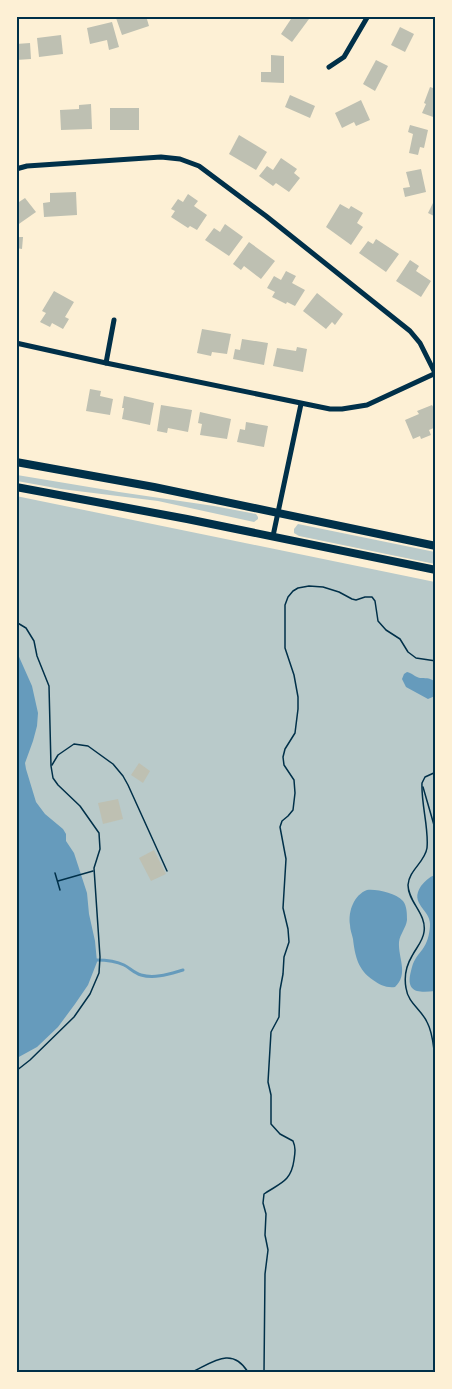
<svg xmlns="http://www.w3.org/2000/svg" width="452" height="1389" viewBox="0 0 452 1389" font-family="Inter,sans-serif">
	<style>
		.green { fill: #b9caca }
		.water { fill: #669bbc }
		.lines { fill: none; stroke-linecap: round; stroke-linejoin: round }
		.stream { stroke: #669bbc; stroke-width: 3 }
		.building { fill: #bec0b2 }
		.path { stroke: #003049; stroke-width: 1.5 }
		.minor { stroke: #003049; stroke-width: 5 }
		.primary { stroke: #003049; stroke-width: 8 }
		.neatline { fill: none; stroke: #003049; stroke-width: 2 }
	</style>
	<rect width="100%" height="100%" fill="#fdf0d5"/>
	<!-- green -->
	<g class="green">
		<polygon points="17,475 119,492 214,506 256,514 258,517 258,519 254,522 158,501 61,489 17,481"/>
		<polygon points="16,496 435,582 435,1372 17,1372"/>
		<polygon points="298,524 435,552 435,564 299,536 294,533 294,529"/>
	</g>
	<!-- water -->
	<g class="water">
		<polygon points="16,650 32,686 38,713 37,726 33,741 25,763 26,769 36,802 45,814 63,829 66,834 66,841 74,853 87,893 89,914 95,941 97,962 88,985 75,1004 58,1027 37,1047 17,1058"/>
		<path d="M407,672C412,673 415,677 420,678C421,678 430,678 430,679C438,681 436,690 435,696L428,699L406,687L402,679L404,674Z"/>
		<path d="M435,875V991C419,993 405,993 411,971C412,967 413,962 416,958C418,954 422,951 424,947C428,941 430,931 430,924C430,909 409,904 421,886C425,881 429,877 435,875Z"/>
		<path d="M367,890C378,889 395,893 403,901C407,906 407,914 407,920C406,928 400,934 399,942C398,958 409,974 395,987C386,988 380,985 373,980C358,970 355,956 353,939C352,934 350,930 350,925C348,911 354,895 367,890Z"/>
	</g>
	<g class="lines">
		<!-- stream -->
		<path class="stream" d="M96,960C105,960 116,961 124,965C130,968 134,973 141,975C155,979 169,974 183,970"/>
	</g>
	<!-- building -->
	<g class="building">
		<polygon points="120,16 127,16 127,18 146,16 149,26 122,35 116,18"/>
		<polygon points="293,16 305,16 309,19 292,42 281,34"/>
		<polygon points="112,22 119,47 109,50 107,40 90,44 87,28"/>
		<polygon points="400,27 414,34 405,52 391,45"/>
		<polygon points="61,35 63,54 39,57 37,38"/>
		<polygon points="30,43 31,59 16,60 16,44"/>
		<polygon points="271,55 284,56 284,83 261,82 261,72 271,72"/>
		<polygon points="376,60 388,66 375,91 363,84"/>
		<polygon points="430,87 436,89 436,118 422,113 426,104 424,103"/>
		<polygon points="290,95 315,106 310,118 285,107"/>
		<polygon points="361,100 370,120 356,126 354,122 342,128 335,113"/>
		<polygon points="91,104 92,129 61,130 60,110 79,109 79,105"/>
		<rect x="110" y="108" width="29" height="22"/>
		<polygon points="410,125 428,130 424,148 420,147 418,155 409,153 413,134 408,132"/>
		<polygon points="239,135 267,152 256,170 229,154"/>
		<polygon points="281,158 297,169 294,173 300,178 289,192 276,183 273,186 259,176 267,166 273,170"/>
		<polygon points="421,169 426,192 405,197 403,188 410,187 406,172"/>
		<polygon points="76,192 77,215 44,217 43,203 50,202 50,193"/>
		<polygon points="188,194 198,201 194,206 207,215 197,230 190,226 188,228 171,217 175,211 171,209 178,199 183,202"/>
		<polygon points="25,198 36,212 16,226 16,204"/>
		<polygon points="434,201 436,202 436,217 428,213"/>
		<polygon points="340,204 349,209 351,206 363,213 357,223 363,227 351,245 326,227"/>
		<polygon points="225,224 243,237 229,256 205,240 214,228 220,232"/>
		<polygon points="16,237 23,237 22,249 16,248"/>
		<polygon points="376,239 399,254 386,272 359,253 368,241 373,244"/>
		<polygon points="249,242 275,261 261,279 244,266 241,270 233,264"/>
		<polygon points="410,260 419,266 416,271 431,281 421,297 396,281"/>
		<polygon points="286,271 296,276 292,283 305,290 295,306 287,302 286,304 272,297 275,292 267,288 274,276 281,280"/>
		<polygon points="54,291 74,302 65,317 69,319 63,329 52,323 50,327 40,322 46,313 42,311"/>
		<polygon points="317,293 343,314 335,325 332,322 326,329 303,311"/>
		<polygon points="202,329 231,334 227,354 212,352 211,356 197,353"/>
		<polygon points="242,339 268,343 264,365 233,359 235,349 240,350"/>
		<polygon points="297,347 307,349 303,372 273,366 277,348 296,351"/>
		<polygon points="90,389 101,391 100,396 113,399 110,415 86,411"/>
		<polygon points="124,396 154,403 150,425 122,419 124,408 122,408"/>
		<polygon points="161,405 192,410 188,432 168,428 167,433 157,431"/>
		<polygon points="432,405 436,412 436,417 434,417 436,427 429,430 431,435 421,439 420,436 413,439 405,420 419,414 417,411"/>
		<polygon points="200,412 231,419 227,439 200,435 202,424 198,423"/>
		<polygon points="246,422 268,426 264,447 237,442 240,429 245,430"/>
		<polygon points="139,763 150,771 143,783 131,775"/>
		<polygon points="118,799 123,819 103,824 98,803"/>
		<polygon points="154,850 166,874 151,881 139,858"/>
	</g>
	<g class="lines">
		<!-- path -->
		<g class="path">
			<polyline points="16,622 26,628 34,641 37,656 49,686 51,766 53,778 58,785 80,806 99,833 100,849 94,868 100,957 99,973 90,994 74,1017 30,1060 16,1071"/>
			<polyline points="52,765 58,755 74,744 88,746 113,764 123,776 128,785 167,871"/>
			<path d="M436,772L425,777L422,783C421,804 429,828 427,848C425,862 409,870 408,885C408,902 427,914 424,932C423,941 416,948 412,956C406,966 404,977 406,988C408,1003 421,1009 427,1022C434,1035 433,1049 436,1063"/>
			<polyline points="423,787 436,832"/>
			<polyline points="55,873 60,890"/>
			<polyline points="58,881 93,871"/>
			<path d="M192,1372C213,1362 232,1346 248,1372"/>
			<path d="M264,1372L265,1274L268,1250L265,1235L266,1214L263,1203L264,1194C280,1183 291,1182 294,1160C295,1153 296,1148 293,1141L280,1134L271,1124V1095L268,1082L271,1032L279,1017L280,990L283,974L284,957L289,942L288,929L283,908L286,859L280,827L282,821L288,816L293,810L295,793L294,780L284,765L283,757L285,749L295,733L298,709V697L294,675L285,648V605L288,597L293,591L298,588L309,586L323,587L339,592L352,599L356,600L365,597H372L375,601L378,621L386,630L400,639L408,652L416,658L436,661"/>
		</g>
		<!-- minor -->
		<g class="minor">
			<polyline points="329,67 344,57 368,16"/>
			<polyline points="16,169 27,166 161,157 180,159 199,166 266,216 410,331 420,343 435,373"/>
			<polyline points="16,343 106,363 330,409 342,409 367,405 436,373"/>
			<polyline points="106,363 114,320"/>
			<polyline points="273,536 301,404"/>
		</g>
		<!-- primary -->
		<g class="primary">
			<polyline points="16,462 154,487 436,546"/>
			<polyline points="16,487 187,519 436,570"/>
		</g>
	</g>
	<!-- border -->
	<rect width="452" height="1389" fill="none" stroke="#fdf0d5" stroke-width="36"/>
	<rect x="18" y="18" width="416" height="1353" class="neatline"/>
</svg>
